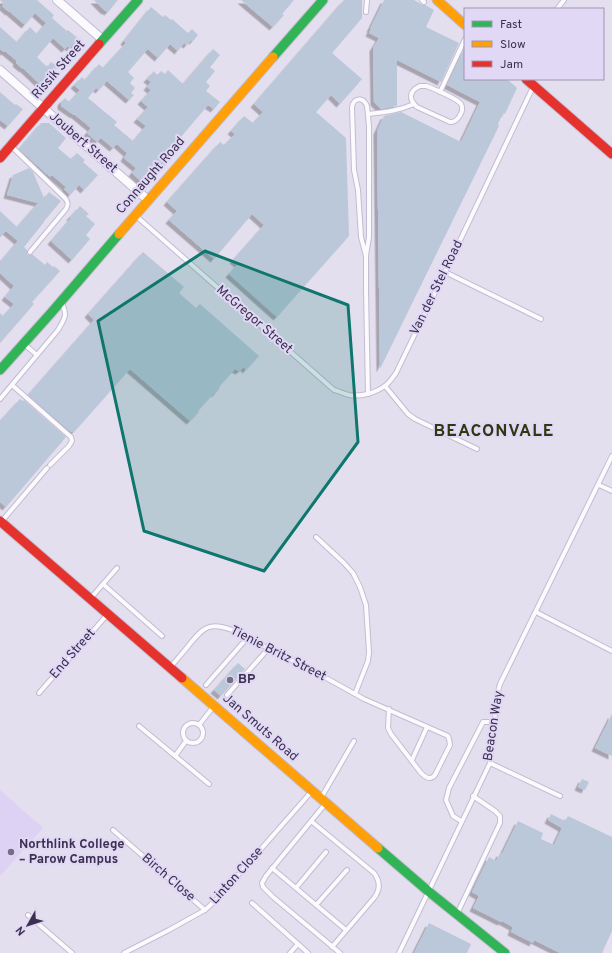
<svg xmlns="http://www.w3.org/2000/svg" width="612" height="953" viewBox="0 0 612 953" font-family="Overpass,sans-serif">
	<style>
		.built { fill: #ddd2f4 }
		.building { fill: #bbc8d9; filter: url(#shadow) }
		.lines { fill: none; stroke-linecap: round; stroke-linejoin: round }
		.lane-casing { stroke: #c3bcd2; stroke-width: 6 }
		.street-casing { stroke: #c3bcd2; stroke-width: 10 }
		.fast-casing { stroke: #c3bcd2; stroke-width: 11 }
		.slow-casing { stroke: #c3bcd2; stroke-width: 11 }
		.jam-casing { stroke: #c3bcd2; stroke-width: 11 }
		.lane { stroke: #fbfafd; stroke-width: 4 }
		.street { stroke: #fbfafd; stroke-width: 8 }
		.fast { stroke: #30b455; stroke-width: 9 }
		.slow { stroke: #ff9f0a; stroke-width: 9 }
		.jam { stroke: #e5322d; stroke-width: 9 }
		.marked { fill: #0f766e; fill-opacity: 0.2; stroke: #0f766e; stroke-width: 3; stroke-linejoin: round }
		.poi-dot { fill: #766d87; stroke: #e1d8f6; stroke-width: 1.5 }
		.labels { text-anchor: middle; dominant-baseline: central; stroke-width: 4; stroke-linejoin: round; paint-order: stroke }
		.street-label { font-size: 13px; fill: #3b304f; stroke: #e1d8f6 }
		.poi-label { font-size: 13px; font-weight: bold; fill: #3b304f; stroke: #e1d8f6; text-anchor: start }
		.district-label { font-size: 17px; font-weight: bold; letter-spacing: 1px; fill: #313811; stroke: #e1d8f6 }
	</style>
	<defs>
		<filter id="shadow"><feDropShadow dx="-3.5" dy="3.5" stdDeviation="0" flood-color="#0004"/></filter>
	</defs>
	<rect width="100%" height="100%" fill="#e4dfef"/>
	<!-- built -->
	<polygon class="built" points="0,790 43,828 0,876"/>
	<!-- building -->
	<g class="building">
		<polygon points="0,0 37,0 54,15 52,18 67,31 68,30 80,40 75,45 73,44 70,48 68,46 65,49 53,38 37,57 47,67 51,62 58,67 42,86 23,68 23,69 16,63 17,61 5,51 4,52 0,49 0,27 17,42 30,27 37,34 46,23 35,13 25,25 9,11 9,12 2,6 4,4"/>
		<polygon points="94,0 118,0 108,12 105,10 105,11"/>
		<polygon points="241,0 294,0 282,14 284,15 273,27"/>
		<polygon points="344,0 362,0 362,18 332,53 362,79 340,104 331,95 316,112 346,138 349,236 277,317 229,274 238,264 233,260 264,225 252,214 214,259 169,220 177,211 167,202 220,142 224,145 235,134 231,131 244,116 253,123 263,112 254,104"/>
		<polygon points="384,0 414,0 423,5 425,5 434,10 426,27 459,43 441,82 397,60 397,106 381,109 374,102 373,48 379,38 369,33 371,29 370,29"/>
		<polygon points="151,7 163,17 165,15 171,20 172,19 188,33 192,29 198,35 193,41 191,40 187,45 184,43 178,51 170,44 158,58 148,49 146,51 128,72 134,78 130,83 135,88 131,93 134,95 129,100 107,81 99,90 96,88 88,98 117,122 114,125 133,141 146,126 137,119 148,107 141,101 151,90 147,87 151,82 147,79 154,71 157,75 161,71 165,74 168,70 183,84 213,49 220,55 210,67 215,71 206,82 210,86 206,91 220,102 214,109 208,105 168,152 173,156 151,182 143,183 132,173 136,168 124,158 127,153 117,144 113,148 101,138 97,142 87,133 91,128 74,114 74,115 61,106 61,102 65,98 69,102 80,90 74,85 82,77 85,80 99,64 103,68 126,43 124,41"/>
		<polygon points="465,47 465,79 507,79 517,88 505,114 503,113 498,124 499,126 380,369 377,131 384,116 401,112 461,142 480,102 447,85"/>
		<polygon points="0,92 15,105 16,104 23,109 8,126 0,120"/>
		<polygon points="41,123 49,123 66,138 58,148 71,159 77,153 85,160 83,162 98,175 84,190 79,185 70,195 64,189 66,187 52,175 50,177 19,149"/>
		<polygon points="29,168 33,172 44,198 49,192 61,201 44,221 44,222 24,247 27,250 27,253 28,255 31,255 32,254 45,265 47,262 53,267 54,266 60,271 32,302 34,304 0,343 0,313 3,316 14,304 5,297 14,286 0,273 0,262 18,241 6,231 0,237 0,211 17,227 38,203 7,195 13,175"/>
		<polygon points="80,206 89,214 86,216 95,224 86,235 90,239 72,260 51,241 71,218 70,217"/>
		<polygon points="143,252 184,287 179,293 196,308 200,304 259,356 247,369 246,370 244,367 239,371 235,369 219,387 220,388 215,394 214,393 198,411 199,412 190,421 130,369 74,432 72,431 71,432 28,395 94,320 88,314"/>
		<polygon points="20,399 23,401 24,400 66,437 6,507 0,502 0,421"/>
		<polygon points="238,663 245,669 221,696 214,690"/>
		<polygon points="612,714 612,756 595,748"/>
		<polygon points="582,779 589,782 585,790 578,787"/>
		<polygon points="551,814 565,821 568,816 612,837 612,931 602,953 560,953 534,940 533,943 511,932 513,927 502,921 501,922 473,908 479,896 472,892 489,857 496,861 500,853 502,854 518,821 543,833 541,839 554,845 562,828 548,820"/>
		<polygon points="429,923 471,944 467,953 414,953"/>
	</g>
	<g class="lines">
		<defs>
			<g id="lane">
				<polyline points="422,0 424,2"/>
				<polyline points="557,9 564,0"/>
				<polyline points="366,12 367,0"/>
				<path d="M420,86C422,86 425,86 426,86C432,88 458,99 461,104C465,111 457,123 450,122L417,107C408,99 409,91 420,86Z"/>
				<polyline points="440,92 465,39"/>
				<path d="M368,114C385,112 398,111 414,104"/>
				<path d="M11,146L64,197C68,201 69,204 66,209L30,252"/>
				<path d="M135,215L334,390C339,391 344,394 349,395C361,397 376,393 386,385C390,382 393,377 396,373L445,272L533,87"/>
				<path d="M366,256L361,237L358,190L354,170L352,107C354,97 363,97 367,106L369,126V237L366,256V291L368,394"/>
				<polyline points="445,272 541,319"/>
				<polyline points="25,345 37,355"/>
				<polyline points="12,385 71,437 72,441 69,446 50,465"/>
				<polyline points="385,386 408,414 415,419 477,449"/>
				<path d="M0,399L58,330C65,318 68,315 61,302"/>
				<polyline points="599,485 612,491"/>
				<polyline points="2,521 47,468"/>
				<polyline points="316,537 344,563 353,573 360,587 366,605 369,652 368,661 355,694"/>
				<polyline points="103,584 117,568"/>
				<polyline points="90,599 103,584 162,636"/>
				<polyline points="536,612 612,651"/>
				<path d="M170,668C176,660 183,653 189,645C203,628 209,621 232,630L319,674L364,699L448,736L449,739L450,745L435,775C430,781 425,777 421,773L391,734L388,728L389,709"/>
				<polyline points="206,685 248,637"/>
				<polyline points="39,693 107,615"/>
				<polyline points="227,695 269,648"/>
				<circle cx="193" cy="733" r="10"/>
				<polyline points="199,725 214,706"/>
				<polyline points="139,726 209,784"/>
				<polyline points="175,756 186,741"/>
				<polyline points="412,760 427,727"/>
				<polyline points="490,763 560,796"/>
				<polyline points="321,798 354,741"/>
				<polyline points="326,803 266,876 262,883 263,887 273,897 340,953"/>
				<path d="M311,821L374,873C380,881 381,889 374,898L332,947"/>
				<polyline points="461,821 453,816 446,800 449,788 483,722 494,722"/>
				<polyline points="113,830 205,910"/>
				<polyline points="272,868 346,930"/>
				<polyline points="296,888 326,852"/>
				<polyline points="252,903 308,953"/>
				<polyline points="316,905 347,870"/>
				<polyline points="457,914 500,823 500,816 495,811 473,796"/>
				<polyline points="28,915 72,953"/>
				<polyline points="124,953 169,930 205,910 217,899 312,791"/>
				<polyline points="290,953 298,944"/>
				<polyline points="399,953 490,763 497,695 500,684 612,456"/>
			</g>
			<g id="street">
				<polyline points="57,0 103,40"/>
				<polyline points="0,70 148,200"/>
			</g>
			<g id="fast">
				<polyline points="99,44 138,0"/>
				<polyline points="273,57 323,0"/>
				<polyline points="0,370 51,313 119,234"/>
				<polyline points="378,848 428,891 505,953"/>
			</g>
			<g id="slow">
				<polyline points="437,0 465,25"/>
				<polyline points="119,234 273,57"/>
				<polyline points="182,678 378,848"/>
			</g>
			<g id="jam">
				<polyline points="526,79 612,154"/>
				<polyline points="0,158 99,44"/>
				<polyline points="0,521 182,678"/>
			</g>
		</defs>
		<!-- lane casing -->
		<use href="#lane" class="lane-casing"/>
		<!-- street casing -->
		<use href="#street" class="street-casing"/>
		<!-- fast casing -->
		<use href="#fast" class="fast-casing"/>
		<!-- slow casing -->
		<use href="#slow" class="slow-casing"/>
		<!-- jam casing -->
		<use href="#jam" class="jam-casing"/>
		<!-- lane -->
		<use href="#lane" class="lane"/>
		<!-- street -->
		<use href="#street" class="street"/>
		<!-- fast -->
		<use href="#fast" class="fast"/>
		<!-- slow -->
		<use href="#slow" class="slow"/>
		<!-- jam -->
		<use href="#jam" class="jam"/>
	</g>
	<!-- marked area -->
	<path class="marked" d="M205,251L348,305L358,442L264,571L144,531L98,321Z"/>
	<!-- markers -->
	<g class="poi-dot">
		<circle cx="230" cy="680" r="4"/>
		<circle cx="11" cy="852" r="4"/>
	</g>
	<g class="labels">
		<!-- street labels -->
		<g class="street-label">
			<text transform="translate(59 70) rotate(-49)">Rissik Street</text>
			<text transform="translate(83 143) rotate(41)">Joubert Street</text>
			<text transform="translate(151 176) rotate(-49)">Connaught Road</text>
			<text transform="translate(437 288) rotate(-64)">Van der Stel Road</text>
			<text transform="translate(254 320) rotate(41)">McGregor Street</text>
			<text transform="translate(73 654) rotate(-49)">End Street</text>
			<text transform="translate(278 654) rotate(27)">Tienie Britz Street</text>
			<text transform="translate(494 726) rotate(-81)">Beacon Way</text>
			<text transform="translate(260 728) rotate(41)">Jan Smuts Road</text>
			<text transform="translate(237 876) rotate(-48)">Linton Close</text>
			<text transform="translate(168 878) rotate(41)">Birch Close</text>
		</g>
		<!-- poi labels -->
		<g class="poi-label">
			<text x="238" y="680">BP</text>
			<text x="19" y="845">Northlink College<tspan x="19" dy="15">– Parow Campus</tspan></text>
		</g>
		<!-- district labels -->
		<g class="district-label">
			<text x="494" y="432">BEACONVALE</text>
		</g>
	</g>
	<!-- legend -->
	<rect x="464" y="8" width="140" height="72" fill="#e1d8f6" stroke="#9f95b3"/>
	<rect x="472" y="21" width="20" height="6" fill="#30b455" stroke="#9f95b3"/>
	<text x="500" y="28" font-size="12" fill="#3b304f">Fast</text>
	<rect x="472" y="41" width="20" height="6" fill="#ff9f0a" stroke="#9f95b3"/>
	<text x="500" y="48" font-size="12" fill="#3b304f">Slow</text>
	<rect x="472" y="61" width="20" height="6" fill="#e5322d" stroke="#9f95b3"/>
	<text x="500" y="68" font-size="12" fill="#3b304f">Jam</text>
	<!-- north arrow -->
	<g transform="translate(28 925) rotate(231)" stroke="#e1d8f6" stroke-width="3" paint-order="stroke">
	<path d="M0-3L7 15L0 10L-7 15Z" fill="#3b304f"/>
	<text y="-6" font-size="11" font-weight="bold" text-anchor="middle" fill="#3b304f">N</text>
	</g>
</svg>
